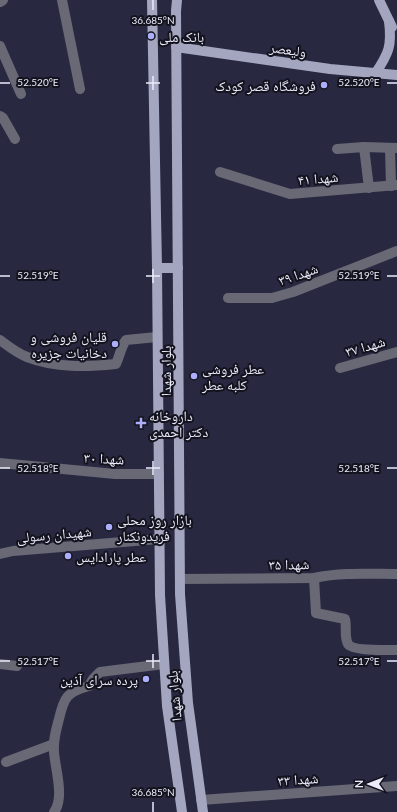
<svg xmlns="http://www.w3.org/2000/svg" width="397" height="812" viewBox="0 0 397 812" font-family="Lato,'Noto Naskh Arabic',sans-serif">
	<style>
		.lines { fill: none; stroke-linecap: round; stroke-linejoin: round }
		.minor { stroke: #686975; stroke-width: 10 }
		.primary { stroke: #a4a6bf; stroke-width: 10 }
		.ticks { fill: none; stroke: #eaebfb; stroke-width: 1.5 }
		.poi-dot { fill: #acaffb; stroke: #13131e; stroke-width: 1.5 }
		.labels { text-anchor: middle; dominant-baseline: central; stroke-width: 4; stroke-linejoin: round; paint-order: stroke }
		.poi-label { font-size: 14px; fill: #eaebfb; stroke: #13131e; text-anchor: start }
		.street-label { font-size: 14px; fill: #eaebfb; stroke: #13131e }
		.ticks-label { font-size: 10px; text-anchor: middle; fill: #eaebfb; stroke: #13131e; stroke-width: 4; stroke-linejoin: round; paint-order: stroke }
	</style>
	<rect width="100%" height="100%" fill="#282941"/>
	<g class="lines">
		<!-- minor -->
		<g class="minor">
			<polyline points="62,0 80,89"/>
			<polyline points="0,2 3,0"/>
			<polyline points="0,46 21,94"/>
			<polyline points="0,116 3,118 15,139"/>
			<polyline points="364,147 397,148"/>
			<polyline points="390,148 391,186"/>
			<polyline points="337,149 364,147 369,188"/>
			<polyline points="220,172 290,194 397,185"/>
			<polyline points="228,298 272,298 293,292 397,251"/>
			<path d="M0,340C8,346 17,353 27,357C56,368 86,367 116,364C120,355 121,347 126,340L157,337"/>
			<polyline points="340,368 397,352"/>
			<polyline points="0,463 115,474 159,474"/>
			<polyline points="0,554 13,551 159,539"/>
			<path d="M314,578L316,613L345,619C347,627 344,637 348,644C352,651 388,650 397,650"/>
			<path d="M180,579L314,578C342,572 369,574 397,574"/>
			<polyline points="0,664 17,666"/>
			<polyline points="6,762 54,744"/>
			<polyline points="201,800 397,786"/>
			<path d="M54,812C65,798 55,768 54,752C53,740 56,730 59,719C64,697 67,692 89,686L93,679L100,672L164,664"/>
		</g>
		<!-- primary -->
		<g class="primary">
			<polyline points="152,0 157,268 160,595 167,706 182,812"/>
			<polyline points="177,0 176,11 180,594 188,703 203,812"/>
			<polyline points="379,0 392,27"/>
			<polyline points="176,47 330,69 397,75"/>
			<path d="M375,74C389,53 392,46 389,21"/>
			<polyline points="157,268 178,268"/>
		</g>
	</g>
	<!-- ticks -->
	<path class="ticks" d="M153,0V10M153,76V90M0,83H10M146,83H160M387,83H397M153,269V283M0,276H10M146,276H160M387,276H397M153,461V475M0,468H10M146,468H160M387,468H397M153,654V668M0,661H10M146,661H160M387,661H397M153,802V812"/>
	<!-- markers -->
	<g class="poi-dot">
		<circle cx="151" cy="36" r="4"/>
		<circle cx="324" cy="85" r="4"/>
		<circle cx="115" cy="344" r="4"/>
		<circle cx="194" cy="376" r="4"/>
		<path d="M139 417h4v4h4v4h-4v4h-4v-4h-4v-4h4z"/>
		<circle cx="109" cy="527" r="4"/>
		<circle cx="68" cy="556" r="4"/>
		<circle cx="146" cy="679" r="4"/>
	</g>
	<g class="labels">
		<!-- poi labels -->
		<g class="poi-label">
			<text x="159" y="36">بانک ملی</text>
			<text x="316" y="85" text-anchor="end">فروشگاه قصر کودک</text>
			<text x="107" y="336" text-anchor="end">قلیان فروشی و<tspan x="107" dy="16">دخانیات جزیره</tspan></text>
			<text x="202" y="368">عطر فروشی<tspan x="202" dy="16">کلبه عطر</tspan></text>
			<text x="149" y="415">داروخانه<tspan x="149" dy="16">دکتر احمدی</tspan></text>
			<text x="117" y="519">بازار روز محلی<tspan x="117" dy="16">فریدونکنار</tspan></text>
			<text x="76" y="556">عطر پارادایس</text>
			<text x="138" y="679" text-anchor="end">پرده سرای آذین</text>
		</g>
		<!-- street labels -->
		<g class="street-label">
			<text transform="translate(288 49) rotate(8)">ولیعصر</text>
			<text transform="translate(318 178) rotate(-5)">شهدا ۴۱</text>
			<text transform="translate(298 274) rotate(-19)">شهدا ۳۹</text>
			<text transform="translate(365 346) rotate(-16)">شهدا ۳۷</text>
			<text transform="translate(165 371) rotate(-90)">بلوار شهدا</text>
			<text transform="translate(104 458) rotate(3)">شهدا ۳۰</text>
			<text transform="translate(54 534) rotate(-5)">شهیدان رسولی</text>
			<text transform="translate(289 564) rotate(-1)">شهدا ۳۵</text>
			<text transform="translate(174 696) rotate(-95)">بلوار شهدا</text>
			<text transform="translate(298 779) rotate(-4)">شهدا ۳۳</text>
		</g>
	</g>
	<g class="ticks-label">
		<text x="153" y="24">36.685°N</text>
		<text x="359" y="86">52.520°E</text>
		<text x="38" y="86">52.520°E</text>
		<text x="359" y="279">52.519°E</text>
		<text x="38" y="279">52.519°E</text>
		<text x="359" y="472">52.518°E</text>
		<text x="38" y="472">52.518°E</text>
		<text x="38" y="665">52.517°E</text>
		<text x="359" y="665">52.517°E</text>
		<text x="153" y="796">36.685°N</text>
	</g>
	<!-- north arrow -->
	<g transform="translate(369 784) rotate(270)" stroke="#13131e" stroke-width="3" paint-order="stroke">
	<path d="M0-3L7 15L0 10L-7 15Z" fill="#eaebfb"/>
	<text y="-6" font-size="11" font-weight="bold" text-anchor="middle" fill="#eaebfb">N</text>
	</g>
</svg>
